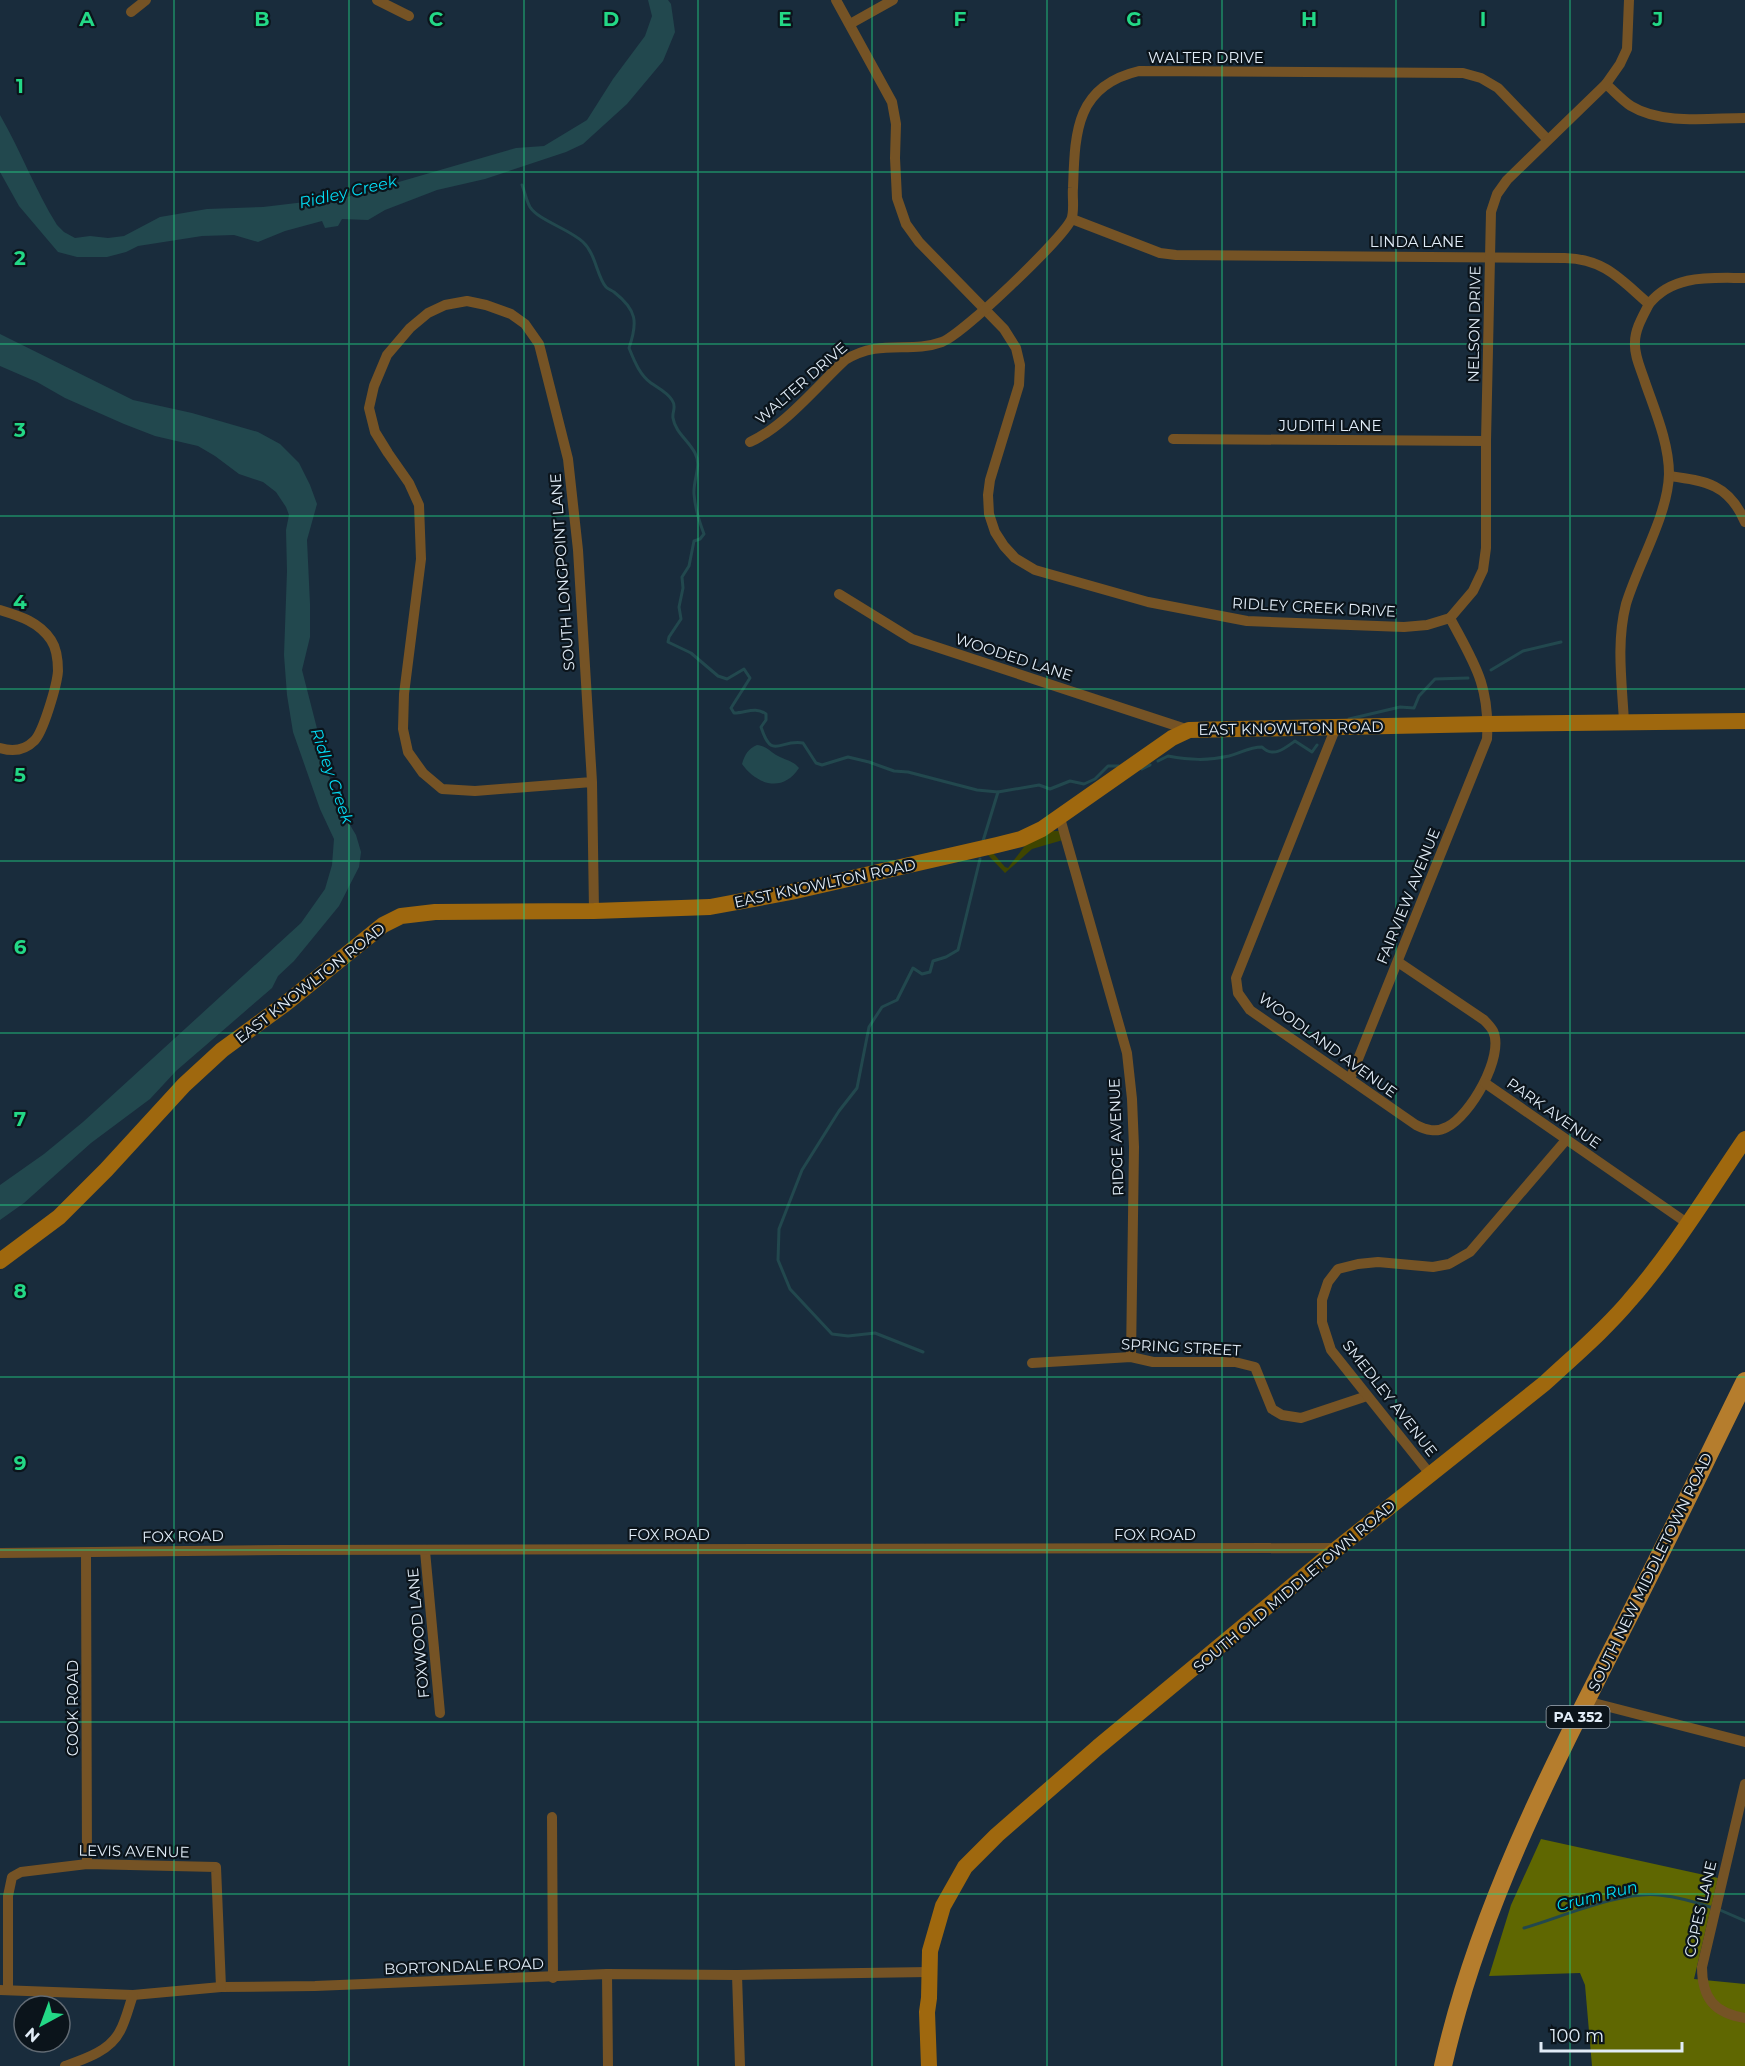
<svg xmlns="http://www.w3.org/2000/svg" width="1745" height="2066" viewBox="0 0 1745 2066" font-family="Montserrat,sans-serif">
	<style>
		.green { fill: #3f4500 }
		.forest { fill: #5f6701 }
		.water { fill: #22484e }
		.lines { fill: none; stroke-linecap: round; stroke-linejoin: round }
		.stream { stroke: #22484e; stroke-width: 3 }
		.street { stroke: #755325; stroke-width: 10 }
		.secondary { stroke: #9f680e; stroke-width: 16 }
		.primary { stroke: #b57d2d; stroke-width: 18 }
		.grid { fill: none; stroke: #23d886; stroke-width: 1.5; stroke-opacity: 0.55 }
		.labels { text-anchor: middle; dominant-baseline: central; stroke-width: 4.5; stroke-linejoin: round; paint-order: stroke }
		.shield { fill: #0b141b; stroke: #a1abb5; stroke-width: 1.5 }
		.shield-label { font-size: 14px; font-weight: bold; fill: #e1ecf7 }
		.street-label { font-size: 15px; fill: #e1ecf7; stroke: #0b141b }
		.water-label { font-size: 16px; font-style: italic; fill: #03ddf5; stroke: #0b141b }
		.grid-label { font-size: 20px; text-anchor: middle; font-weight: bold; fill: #23d886; stroke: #0b141b; stroke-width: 4.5; stroke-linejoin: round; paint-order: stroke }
	</style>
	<rect width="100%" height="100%" fill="#192c3c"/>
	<!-- green -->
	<polygon class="green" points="1051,831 1059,831 1063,840 1032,849 1005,873 986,853 993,853 1005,867 1008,868 1027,843"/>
	<!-- forest -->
	<polygon class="forest" points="1541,1839 1718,1878 1694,1979 1745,1984 1745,2066 1592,2066 1585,1985 1580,1973 1489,1976 1511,1905"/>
	<!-- water -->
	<g class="water">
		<path d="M648,0H668L671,4L675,32L663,61L627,104L583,144L566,152L485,179L437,190L385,210L368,220L342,219L338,226L325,228L322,221L285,231L258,242L234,235L202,236L138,246L126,252L107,257H77L58,252L19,206L0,172V115C21,151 35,190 57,225L64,232L75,238L90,236L108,238L124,236L160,217L207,209L263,207L347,197L516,148L544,146L587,120L613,79L645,36L652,16Z"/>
		<polygon points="0,334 133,400 192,413 258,432 280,444 299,463 310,485 317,504 307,540 310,604 310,637 302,670 332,787 344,815 356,835 361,852 359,867 339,906 294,961 278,976 272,988 176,1071 150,1099 91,1143 24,1203 0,1220 0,1185 44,1154 83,1122 301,923 325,889 332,865 334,839 320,809 293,732 287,695 284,655 287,571 286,530 289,515 286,507 276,492 263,482 239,474 215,456 198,446 155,436 124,424 65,398 37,382 0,366"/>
		<path d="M757,745C767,746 770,752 778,756C787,761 792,760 799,768C783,793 757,785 742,764C745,754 748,749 757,745Z"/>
	</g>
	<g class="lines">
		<!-- stream -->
		<g class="stream">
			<path d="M522,185C525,192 526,200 530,207C538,220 569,229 583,242C596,254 597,277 606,287C608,289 611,290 614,292C637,310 638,322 629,348C634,360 639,374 651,383C658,388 667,392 672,400C677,407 672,411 673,418C675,432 689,441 695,453C702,466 693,479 694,494C695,508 699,521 704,534L700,539L694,541L689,566L682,577L683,588L679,607L681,619L669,637L668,642L691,653L718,676L727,679L744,669L750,678L731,708L734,713C746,713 755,706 766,714V720L761,727C772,761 779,739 803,743L816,763L822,765L848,757L869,762L894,771L908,772L977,790L998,792L1039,785L1050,789L1070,781L1084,784L1095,779L1108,766H1119"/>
			<polyline points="1491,670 1523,651 1561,642"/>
			<polyline points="1349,719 1400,707 1414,708 1419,696 1435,679 1468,678"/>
			<path d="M1158,761L1168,756C1190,760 1207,761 1229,756C1240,753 1250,747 1262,747C1273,758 1284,749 1295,741L1312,752L1317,745"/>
			<polyline points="1142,769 1150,765"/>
			<polyline points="983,841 998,792"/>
			<polyline points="923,1352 875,1333 848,1336 832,1334 790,1289 778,1260 779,1229 802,1170 839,1111 857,1088 869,1027 882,1007 897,1000 913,968 922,974 930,972 933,961 946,957 958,950 980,859"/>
			<polyline points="1720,1910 1745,1921"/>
			<path d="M1524,1928C1562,1917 1620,1891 1659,1895C1677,1897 1696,1902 1713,1908"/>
		</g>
		<!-- street -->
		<g class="street">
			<polyline points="377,0 409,16"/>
			<path d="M836,0L892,102L896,124L895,158L897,198L906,224L919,242L1004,329L1016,348L1020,365L1019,385L990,480L988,495L989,514L995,532L1004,546L1015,558L1035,570L1148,602L1247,621L1404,627L1427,625L1450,618C1474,663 1490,685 1487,739L1350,1079"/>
			<polyline points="131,12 146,0"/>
			<polyline points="850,24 893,0"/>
			<path d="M1606,84C1614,91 1622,100 1631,106C1662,125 1710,118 1745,118"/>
			<path d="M1072,219L1160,253L1176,255L1565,258C1605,259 1621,280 1649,304C1673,274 1710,278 1745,278"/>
			<polyline points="1173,439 1486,441"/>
			<path d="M750,442C785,426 817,386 845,360C881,338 909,354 942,342C963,334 1061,240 1071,220C1075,212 1072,197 1073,188C1075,133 1075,86 1139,71L1463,73L1481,78L1498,88L1547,139"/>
			<path d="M1669,476C1706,481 1729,484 1745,522"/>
			<polyline points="839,594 912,639 1189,730"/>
			<path d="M0,610C20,616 39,622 51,640C57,649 58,661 58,671C57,685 43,733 34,741C24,751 13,752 0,748"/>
			<polyline points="1450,618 1473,591 1483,570 1486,548 1486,441 1491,212 1497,194 1507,180 1606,84 1620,64 1627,49 1629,0"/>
			<path d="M1624,722C1622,683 1616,643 1626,604C1638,564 1668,515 1669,474C1669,443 1655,411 1645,382C1641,369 1634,356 1635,342C1635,329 1643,316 1649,304"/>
			<path d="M1336,727L1236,978L1238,993L1250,1010L1416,1125C1426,1130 1436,1133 1447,1127C1470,1116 1505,1056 1493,1031C1491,1027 1487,1023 1484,1020L1398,962"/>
			<polyline points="592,782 475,791 442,789 423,773 408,752 403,729 404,694 421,559 419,505 409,483 388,453 375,432 369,408 374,386 387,355 410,328 428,313 445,305 467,301 486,305 511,314 525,324 539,344 568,459 578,550 592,782 594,911"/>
			<polyline points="1060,818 1127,1053 1132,1099 1134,1147 1131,1357"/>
			<polyline points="1485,1083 1687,1223"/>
			<polyline points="1032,1363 1131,1357 1153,1362 1235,1362 1255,1367 1272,1409 1282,1415 1301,1418 1367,1396"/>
			<polyline points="1430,1474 1331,1350 1322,1322 1322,1300 1328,1282 1338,1269 1358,1264 1378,1262 1433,1267 1449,1264 1470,1252 1566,1140"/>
			<polyline points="425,1551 440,1713"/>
			<polyline points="0,1553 283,1550 1337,1548"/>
			<polyline points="86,1553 87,1864"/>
			<polyline points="1586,1701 1745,1742"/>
			<path d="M1745,1784L1702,1967C1702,1998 1714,2013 1745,2018"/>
			<polyline points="552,1817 553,1978"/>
			<polyline points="607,1974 608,2066"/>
			<polyline points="737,1975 740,2066"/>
			<polyline points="0,1990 133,1995 221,1987 315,1986 607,1974 737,1975 929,1972"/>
			<polyline points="8,1990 8,1896 12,1877 21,1872 87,1864 216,1867 221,1987"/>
			<path d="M65,2066C85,2059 110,2051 120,2031C126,2020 129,2006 133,1995"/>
		</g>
		<!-- secondary -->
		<g class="secondary">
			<polyline points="0,1261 59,1217 106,1170 184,1085 222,1050 285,1004 383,925 401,916 435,912 594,911 710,907 791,892 997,845 1021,839 1042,829 1172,738 1189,730 1488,724 1745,721"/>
			<path d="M929,2066L927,2012L929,1998L930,1951L943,1906L965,1867L997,1835L1098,1747L1338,1548L1545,1383C1574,1356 1605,1330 1630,1300C1673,1251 1708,1193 1745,1139"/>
		</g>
		<!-- primary -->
		<path class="primary" d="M1443,2066C1478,1911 1550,1771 1622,1630C1664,1548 1704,1464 1745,1381"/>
	</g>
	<!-- grid -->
	<path class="grid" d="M174,0V2066M349,0V2066M524,0V2066M698,0V2066M872,0V2066M1047,0V2066M1222,0V2066M1396,0V2066M1570,0V2066M0,172H1745M0,344H1745M0,516H1745M0,689H1745M0,861H1745M0,1033H1745M0,1205H1745M0,1377H1745M0,1550H1745M0,1722H1745M0,1894H1745"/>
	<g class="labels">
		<!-- shield labels -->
		<rect class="shield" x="1546.5" y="1706" width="63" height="22" rx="4.5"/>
		<g class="shield-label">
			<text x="1578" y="1717">PA 352</text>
		</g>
		<!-- street labels -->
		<g class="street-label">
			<text x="1206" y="57">WALTER DRIVE</text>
			<text x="1417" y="241">LINDA LANE</text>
			<text transform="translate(1474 324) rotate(-89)">NELSON DRIVE</text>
			<text transform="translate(801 383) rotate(-41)">WALTER DRIVE</text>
			<text x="1330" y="425">JUDITH LANE</text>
			<text transform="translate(562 572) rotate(-94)">SOUTH LONGPOINT LANE</text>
			<text transform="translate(1314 607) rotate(3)">RIDLEY CREEK DRIVE</text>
			<text transform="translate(1014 657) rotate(18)">WOODED LANE</text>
			<text transform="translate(1291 728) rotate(-1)">EAST KNOWLTON ROAD</text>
			<text transform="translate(825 883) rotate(-12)">EAST KNOWLTON ROAD</text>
			<text transform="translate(1408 896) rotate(-68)">FAIRVIEW AVENUE</text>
			<text transform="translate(310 983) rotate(-38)">EAST KNOWLTON ROAD</text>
			<text transform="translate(1328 1045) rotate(36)">WOODLAND AVENUE</text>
			<text transform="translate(1554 1113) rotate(35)">PARK AVENUE</text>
			<text transform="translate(1116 1137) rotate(-92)">RIDGE AVENUE</text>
			<text transform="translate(1181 1347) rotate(3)">SPRING STREET</text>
			<text transform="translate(1390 1398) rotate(52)">SMEDLEY AVENUE</text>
			<text x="669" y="1534">FOX ROAD</text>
			<text x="1155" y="1534">FOX ROAD</text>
			<text transform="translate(183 1536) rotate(-1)">FOX ROAD</text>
			<text transform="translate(1650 1572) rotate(-64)">SOUTH NEW MIDDLETOWN ROAD</text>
			<text transform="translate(1294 1586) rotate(-40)">SOUTH OLD MIDDLETOWN ROAD</text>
			<text transform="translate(418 1633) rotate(-95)">FOXWOOD LANE</text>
			<text transform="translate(72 1708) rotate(-90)">COOK ROAD</text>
			<text transform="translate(134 1851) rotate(1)">LEVIS AVENUE</text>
			<text transform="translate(1700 1909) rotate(-77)">COPES LANE</text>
			<text transform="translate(464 1966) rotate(-2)">BORTONDALE ROAD</text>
		</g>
		<!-- water labels -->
		<g class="water-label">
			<text transform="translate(348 192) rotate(-13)">Ridley Creek</text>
			<text transform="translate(332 776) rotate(71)">Ridley Creek</text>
			<text transform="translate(1597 1896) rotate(-14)">Crum Run</text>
		</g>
	</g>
	<g class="grid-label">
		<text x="87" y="26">A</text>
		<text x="262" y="26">B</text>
		<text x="436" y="26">C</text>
		<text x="611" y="26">D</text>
		<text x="785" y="26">E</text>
		<text x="960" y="26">F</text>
		<text x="1134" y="26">G</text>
		<text x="1309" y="26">H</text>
		<text x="1483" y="26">I</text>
		<text x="1658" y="26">J</text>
		<text x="20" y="93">1</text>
		<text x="20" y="265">2</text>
		<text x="20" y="437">3</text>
		<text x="20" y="609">4</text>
		<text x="20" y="782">5</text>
		<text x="20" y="954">6</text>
		<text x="20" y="1126">7</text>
		<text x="20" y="1298">8</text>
		<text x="20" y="1470">9</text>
	</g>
	<!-- north arrow -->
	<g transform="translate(42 2024) rotate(221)"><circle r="28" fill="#0b141b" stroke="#616a73" stroke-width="1.5"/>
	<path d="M0-4.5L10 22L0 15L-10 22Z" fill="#23d886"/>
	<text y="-9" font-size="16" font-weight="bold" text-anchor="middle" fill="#e1ecf7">N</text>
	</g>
	<!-- scale -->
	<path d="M1541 2042v9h141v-9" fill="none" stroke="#e1ecf7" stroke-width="3"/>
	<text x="1550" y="2042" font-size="18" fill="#e1ecf7" stroke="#0b141b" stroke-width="4.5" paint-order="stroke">100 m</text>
</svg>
